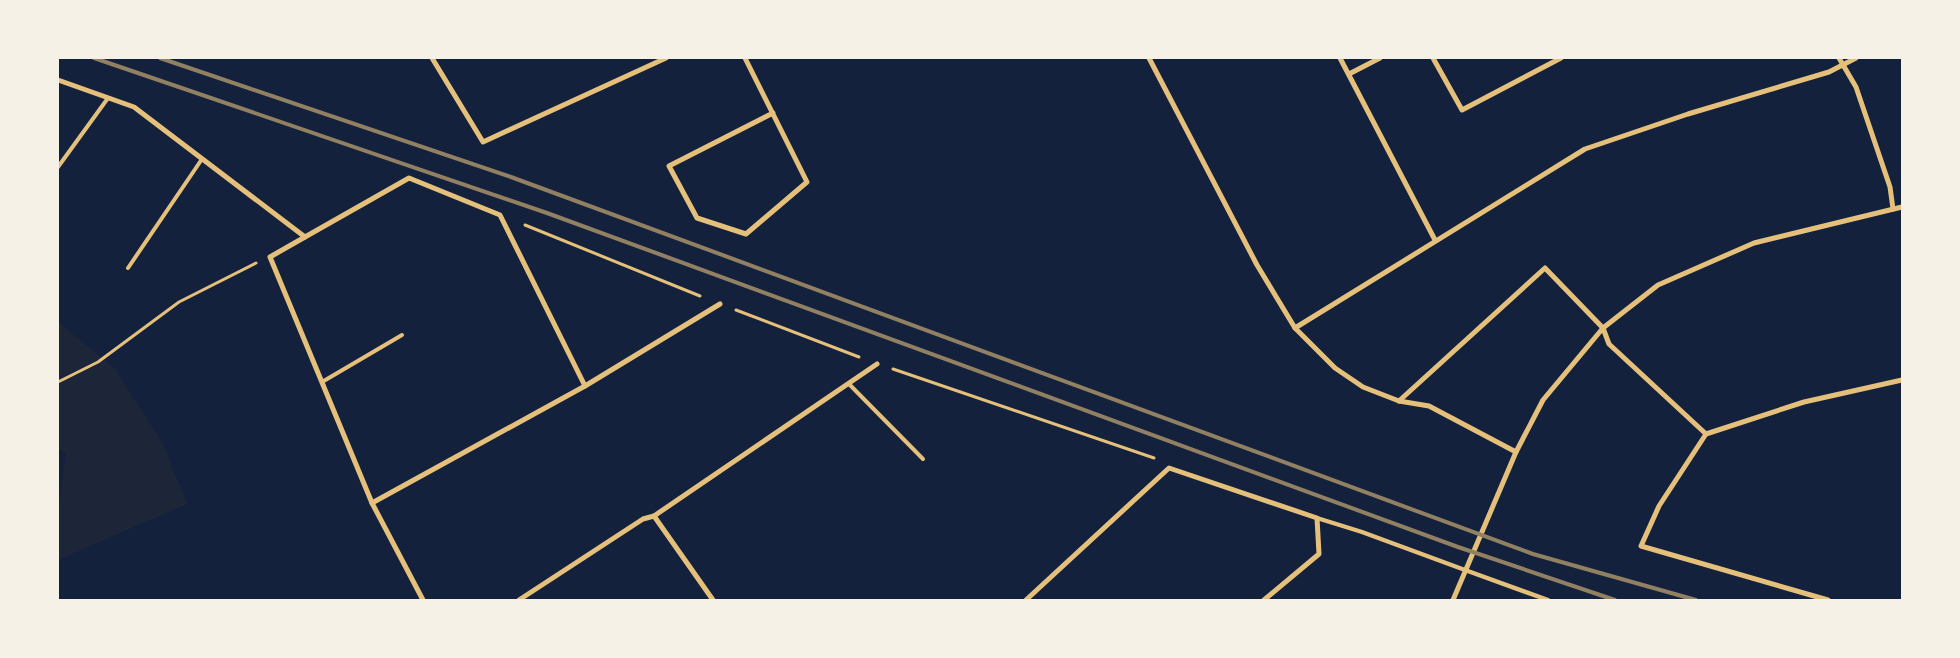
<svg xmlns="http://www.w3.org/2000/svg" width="1960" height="658" viewBox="0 0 1960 658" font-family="'Sofia Sans Condensed',sans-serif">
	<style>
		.green { fill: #1d2539 }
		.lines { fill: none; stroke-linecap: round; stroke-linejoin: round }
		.path { stroke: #e5c07b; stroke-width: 3 }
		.service { stroke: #e5c07b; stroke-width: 4 }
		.pedestrian { stroke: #e5c07b; stroke-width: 4.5 }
		.minor { stroke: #e5c07b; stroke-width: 5 }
		.rail { stroke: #918062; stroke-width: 4 }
	</style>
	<rect width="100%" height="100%" fill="#14213d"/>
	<!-- green -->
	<polygon class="green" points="58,322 115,369 163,444 187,504 58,560 58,512 66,454 58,449"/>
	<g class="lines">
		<!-- path -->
		<g class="path">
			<polyline points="525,225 700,296"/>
			<polyline points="736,310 859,357"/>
			<polyline points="893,369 1154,458"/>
			<polyline points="58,382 98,362 179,302 256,263"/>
		</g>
		<!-- service -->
		<g class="service">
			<polyline points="58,167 108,98"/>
			<polyline points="128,268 202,159"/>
			<polyline points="322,382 402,335"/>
			<polyline points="849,384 923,459"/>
			<polyline points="1317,518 1362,532 1465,570"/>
		</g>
		<!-- pedestrian -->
		<polyline class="pedestrian" points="1465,570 1548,600"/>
		<!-- minor -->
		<g class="minor">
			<polyline points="432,58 483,142 666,58"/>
			<polyline points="745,58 807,182 746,234 697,218 669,166 773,113"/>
			<polyline points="1149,58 1257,265 1295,328 1335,368 1363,387 1399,401 1429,406 1516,452"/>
			<polyline points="1340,58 1435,240"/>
			<polyline points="1433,58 1462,110 1561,58"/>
			<polyline points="1839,58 1856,87 1890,187 1893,209"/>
			<polyline points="1349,74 1380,58"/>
			<polyline points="58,80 134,107 305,237 270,257 372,503 423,600"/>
			<polyline points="305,237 409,178 500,215 585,386"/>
			<polyline points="1295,328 1585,149 1688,114 1829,72 1856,58"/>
			<polyline points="1399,401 1545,268 1603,328 1609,344 1706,434"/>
			<polyline points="372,503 585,386 720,304"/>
			<polyline points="654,516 713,600"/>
			<polyline points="519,600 643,519 654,516 877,364"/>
			<polyline points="1026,600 1169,468 1317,518 1319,554 1264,600"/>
			<polyline points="1453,600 1516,452 1543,400 1603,328 1658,285 1754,243 1902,207"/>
			<polyline points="1828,600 1641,546 1659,506 1706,434 1804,402 1902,380"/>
		</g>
		<!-- rail -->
		<g class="rail">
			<polyline points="94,58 547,213 1458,547 1615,600"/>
			<polyline points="160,58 511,177 1533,554 1696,600"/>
		</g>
	</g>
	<!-- border -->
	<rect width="1960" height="658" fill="none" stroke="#f6f1e7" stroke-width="118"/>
</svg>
